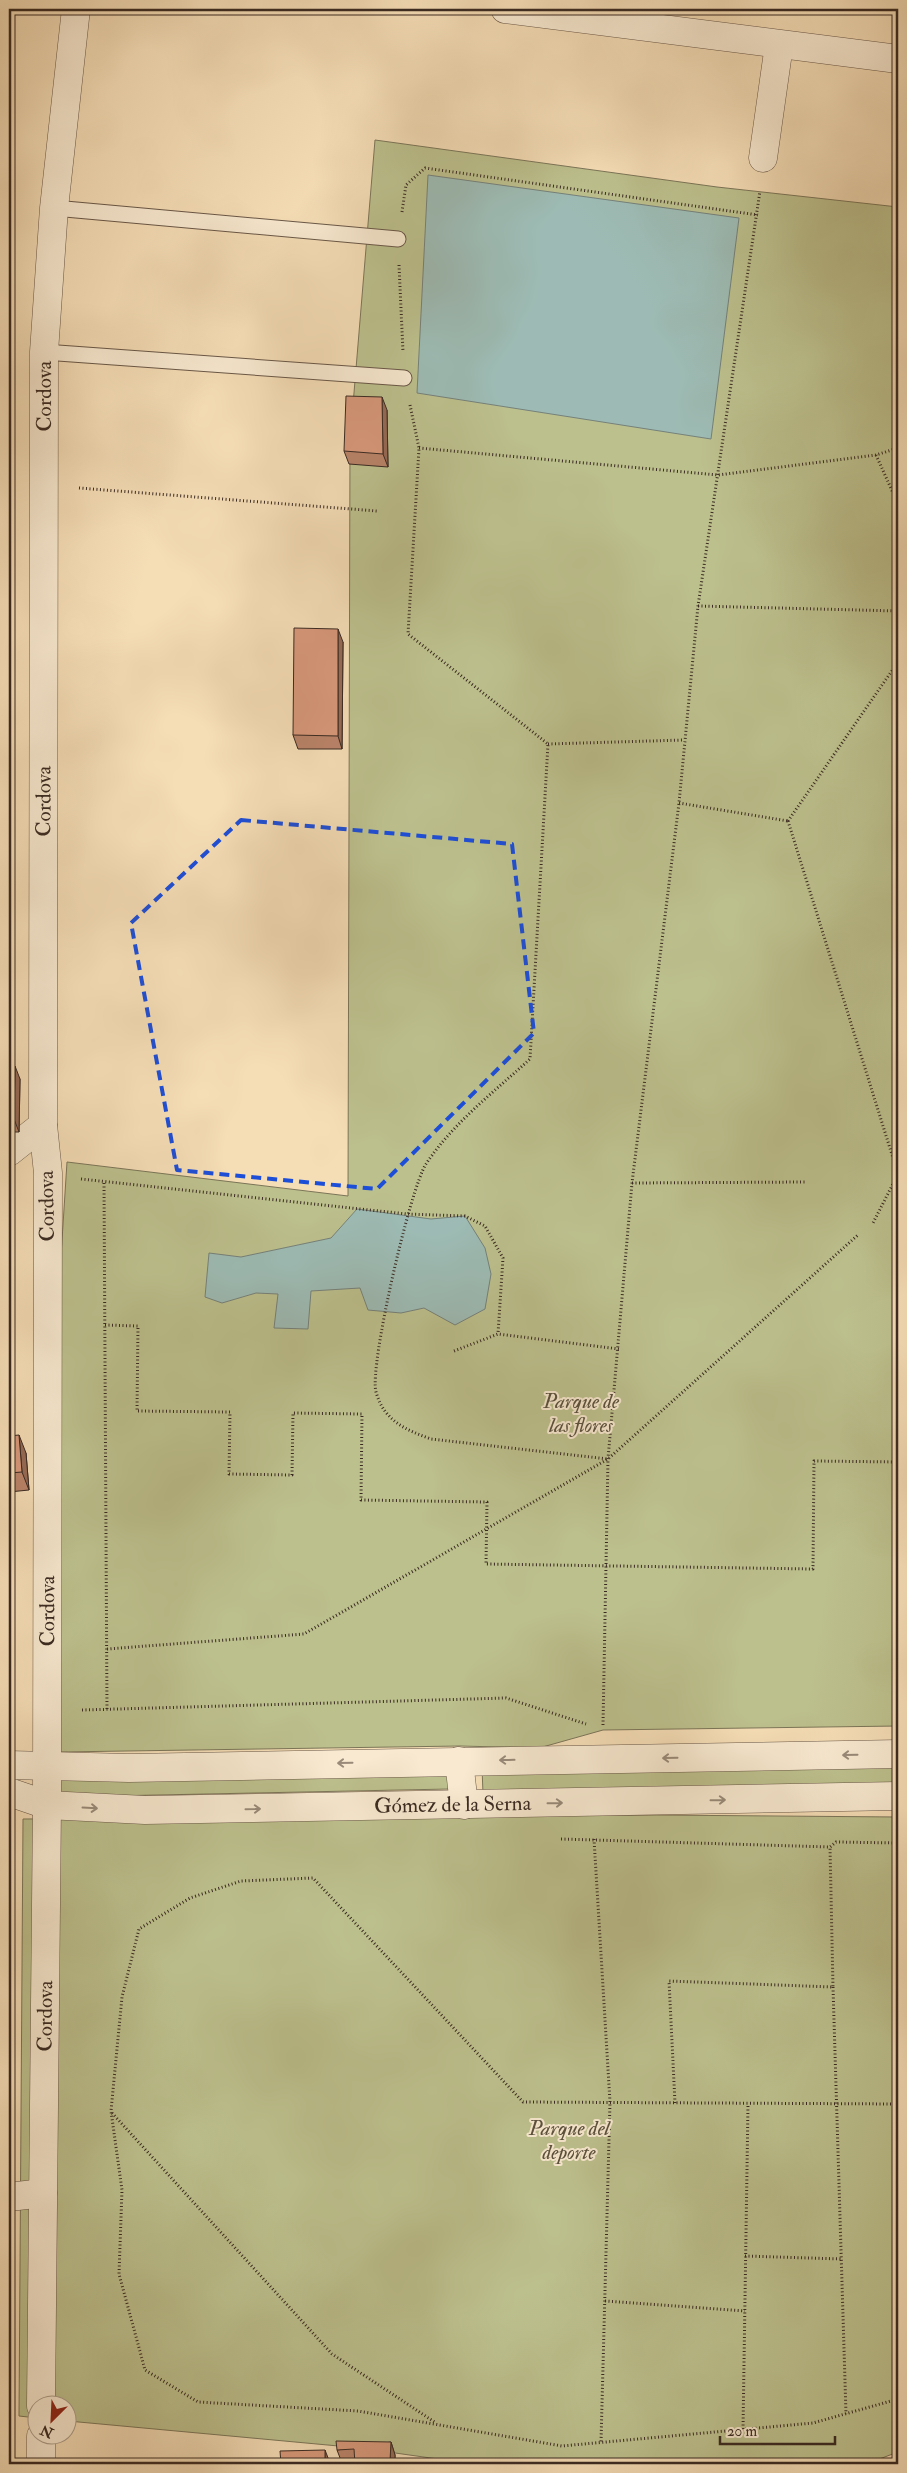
<svg xmlns="http://www.w3.org/2000/svg" width="907" height="2473" viewBox="0 0 907 2473" font-family="'IM FELL Double Pica',serif">
	<style>
		.green { fill: #bcc08d; stroke: #7b7558 }
		.water { fill: #9dbbb4; stroke: #75817a }
		.lines { fill: none; stroke-linecap: round; stroke-linejoin: round }
		.lane-casing { stroke: #695747; stroke-width: 17 }
		.street-casing { stroke: #695747; stroke-width: 29 }
		.path { stroke: #3a2a22; stroke-width: 3; stroke-dasharray: 1 2.5; stroke-linecap: butt }
		.lane { stroke: #f8e9d0; stroke-width: 15 }
		.street { stroke: #f8e9d0; stroke-width: 28 }
		.wall { fill: #b98369; stroke: #3a2a22 }
		.shaded-wall { fill: #966a55; stroke: #3a2a22 }
		.building { fill: #d7987a; stroke: #3a2a22 }
		.oneway { stroke: #998a79 }
		.marked { fill: none; stroke: #1d4ed8; stroke-width: 4; stroke-dasharray: 10 6; stroke-linejoin: round }
		.labels { text-anchor: middle; dominant-baseline: central; stroke-width: 4; stroke-linejoin: round; paint-order: stroke }
		.street-label { font-size: 21px; fill: #3a2a22; stroke: #f8e9d0 }
		.park-label { font-size: 21px; font-style: italic; fill: #5a503d; stroke: #f8e9d0 }
	</style>
	<rect width="100%" height="100%" fill="#f5ddb6"/>
	<filter id="stains"><feTurbulence type="fractalNoise" baseFrequency=".004" numOctaves="4"/><feColorMatrix values="0 0 0 0 .2 0 0 0 0 .09 0 0 0 0 .02 0 0 0 .5 -.17"/></filter>
	<radialGradient id="worn" r=".72"><stop offset=".6" stop-color="#630" stop-opacity="0"/><stop offset="1" stop-color="#630" stop-opacity=".3"/></radialGradient>
	<!-- green -->
	<g class="green">
		<polygon points="375,140 717,187 898,207 898,1726 603,1730 539,1748 460,1746 60,1752 48,1461 67,1162 348,1196 350,441"/>
		<polygon points="898,1764 898,1788 483,1794 482,1767"/>
		<polygon points="450,1767 449,1789 60,1797 60,1771"/>
		<polygon points="654,1815 898,1817 898,2452 866,2464 473,2464 360,2448 68,2421 68,2406 38,2406 37,2418 19,2416 23,1819"/>
	</g>
	<!-- water -->
	<g class="water">
		<polygon points="428,175 739,218 711,439 417,393"/>
		<polygon points="357,1209 431,1219 465,1216 485,1248 491,1274 485,1309 455,1325 424,1308 401,1313 368,1310 360,1288 311,1291 308,1329 274,1328 278,1294 256,1293 222,1303 205,1297 209,1253 241,1257 331,1238"/>
	</g>
	<g class="lines">
		<defs>
			<g id="lane">
				<polyline points="54,208 398,239"/>
				<polyline points="44,352 404,378"/>
			</g>
			<g id="street">
				<polyline points="505,9 898,59"/>
				<polyline points="763,158 779,45"/>
				<polyline points="9,1152 43,1125"/>
				<polyline points="459,1761 464,1805"/>
				<polyline points="9,1765 129,1768 898,1754"/>
				<path id="s1" d="M9,1792L47,1805L145,1810L898,1796"/>
				<polyline points="9,2197 43,2193"/>
				<path id="s2" d="M41,2406L47,1805L48,1173L43,1125L44,352L54,208L76,9"/>
				<polyline points="41,2464 41,2436"/>
			</g>
		</defs>
		<!-- lane casing -->
		<use href="#lane" class="lane-casing"/>
		<!-- street casing -->
		<use href="#street" class="street-casing"/>
		<!-- path -->
		<g class="path">
			<polyline points="402,212 406,185 425,168 758,215"/>
			<polyline points="399,265 403,352"/>
			<path d="M410,405L419,448L408,634L548,744L530,1059C494,1092 453,1123 426,1164C410,1189 369,1366 376,1392C384,1421 406,1430 431,1439L608,1459"/>
			<polyline points="419,448 718,475 876,455 898,448"/>
			<polyline points="876,455 898,504"/>
			<polyline points="79,488 377,511"/>
			<polyline points="698,606 898,611"/>
			<polyline points="548,744 684,740"/>
			<polyline points="679,803 788,821"/>
			<polyline points="788,821 898,1174 873,1223"/>
			<polyline points="788,821 898,662"/>
			<polyline points="81,1179 407,1214 465,1216 485,1226 503,1258 498,1334"/>
			<polyline points="104,1183 107,1710"/>
			<polyline points="632,1183 807,1182"/>
			<polyline points="105,1325 138,1326 137,1411 230,1412 229,1474 292,1475 293,1413 362,1414 361,1500 487,1502 486,1564 813,1569 814,1461 898,1462"/>
			<polyline points="454,1351 498,1334 619,1349"/>
			<polyline points="107,1649 304,1634 608,1459 859,1234"/>
			<polyline points="82,1710 506,1698 586,1724"/>
			<polyline points="603,1725 608,1459 632,1183 679,803 698,606 760,191"/>
			<polyline points="561,1839 830,1847 836,1842 898,1843"/>
			<polyline points="594,1839 610,2102 601,2442"/>
			<polyline points="833,1987 846,2414"/>
			<polyline points="675,2103 669,1981 833,1987 830,1847"/>
			<polyline points="898,2104 523,2102 313,1878 241,1881 190,1898 139,1929 122,1997 111,2111 122,2190 119,2274 145,2370 198,2402 358,2411 562,2446 813,2423 898,2399"/>
			<polyline points="112,2113 332,2354 436,2423"/>
			<polyline points="745,2256 841,2259"/>
			<polyline points="605,2301 745,2311"/>
			<polyline points="743,2429 748,2104"/>
		</g>
		<!-- lane -->
		<use href="#lane" class="lane"/>
		<!-- street -->
		<use href="#street" class="street"/>
	</g>
	<!-- wall -->
	<g class="wall">
		<polygon points="387,410 388,467 349,464 344,451"/>
		<polygon points="343,642 342,749 298,749 293,735"/>
		<polygon points="9,1066 20,1079 19,1132 9,1132"/>
		<polygon points="9,1436 26,1453 29,1490 9,1492"/>
		<polygon points="391,2442 395,2455 395,2464 355,2464 355,2463 342,2463 337,2450"/>
	</g>
	<!-- shaded-wall -->
	<g class="shaded-wall">
		<polygon points="382,397 387,410 388,467 383,454"/>
		<polygon points="338,629 343,642 342,749 338,736"/>
		<polygon points="15,1066 20,1079 19,1132 14,1119"/>
		<polygon points="19,1435 26,1453 29,1490 22,1472"/>
		<polygon points="391,2442 395,2455 395,2464 391,2464 390,2461"/>
		<polygon points="325,2450 330,2463 330,2464 325,2464"/>
	</g>
	<!-- building -->
	<g class="building">
		<polygon points="346,396 382,397 383,454 344,451"/>
		<polygon points="294,628 338,629 338,736 293,735"/>
		<polygon points="9,1066 15,1066 14,1119 9,1119"/>
		<polygon points="19,1435 22,1472 9,1473 9,1436"/>
		<polygon points="336,2441 391,2442 390,2461 378,2461 378,2464 355,2464 354,2449 337,2450"/>
		<polygon points="325,2450 325,2464 281,2464 280,2451"/>
	</g>
	<!-- one-way arrows -->
	<defs><path id="oneway-shaft" d="M-6 0H5M1.5-3L5.5 0L1.5 3" fill="none" stroke-width="1.6" stroke-linecap="round" stroke-linejoin="round" transform="scale(1.25)"/></defs>
	<g class="oneway">
		<use href="#oneway-shaft" transform="translate(850 1755) rotate(179)"/>
		<use href="#oneway-shaft" transform="translate(670 1758) rotate(179)"/>
		<use href="#oneway-shaft" transform="translate(507 1760) rotate(179)"/>
		<use href="#oneway-shaft" transform="translate(345 1763) rotate(179)"/>
		<use href="#oneway-shaft" transform="translate(718 1800) rotate(-1)"/>
		<use href="#oneway-shaft" transform="translate(555 1803) rotate(-1)"/>
		<use href="#oneway-shaft" transform="translate(90 1808) rotate(3)"/>
		<use href="#oneway-shaft" transform="translate(253 1809) rotate(-1)"/>
	</g>
	<!-- marked area -->
	<path class="marked" d="M241,820L512,844L534,1033L377,1189L177,1170L131,923Z"/>
	<g class="labels">
		<!-- street labels -->
		<g class="street-label">
			<text stroke="none"><textPath href="#s2" startOffset="2010">Cordova</textPath></text>
			<text stroke="none"><textPath href="#s2" startOffset="1605">Cordova</textPath></text>
			<text transform="translate(47 1206) rotate(-91)">Cordova</text>
			<text stroke="none"><textPath href="#s2" startOffset="795">Cordova</textPath></text>
			<text stroke="none"><textPath href="#s1" startOffset="446">Gómez de la Serna</textPath></text>
			<text stroke="none"><textPath href="#s2" startOffset="390">Cordova</textPath></text>
		</g>
		<!-- park labels -->
		<g class="park-label">
			<text x="581" y="1401">Parque de<tspan x="581" dy="24">las flores</tspan></text>
			<text x="569" y="2128">Parque del<tspan x="569" dy="24">deporte</tspan></text>
		</g>
	</g>
	<!-- margin -->
	<rect width="907" height="2473" fill="none" stroke="#f5ddb6" stroke-width="30"/>
	<rect x="10" y="10" width="887" height="2453" fill="none" stroke="#3a2a22" stroke-width="2.5"/>
	<rect x="15" y="15" width="877" height="2443" fill="none" stroke="#3a2a22"/>
	<!-- north arrow -->
	<g transform="translate(52 2420) rotate(204)"><circle r="24" fill="#f8e9d0" stroke="#ac9d8a"/>
	<path d="M0-4L9 19L0 12L-9 19Z" fill="#8f2418"/>
	<text y="-8" font-size="14" font-weight="bold" text-anchor="middle" fill="#3a2a22">N</text>
	</g>
	<!-- scale -->
	<path d="M720 2436v8h115v-8" fill="none" stroke="#3a2a22" stroke-width="2.5"/>
	<text x="727" y="2436" font-size="15" fill="#3a2a22" stroke="#f8e9d0" stroke-width="4" paint-order="stroke">20 m</text>
	<rect width="100%" height="100%" filter="url(#stains)"/>
	<rect width="100%" height="100%" fill="url(#worn)"/>
</svg>
